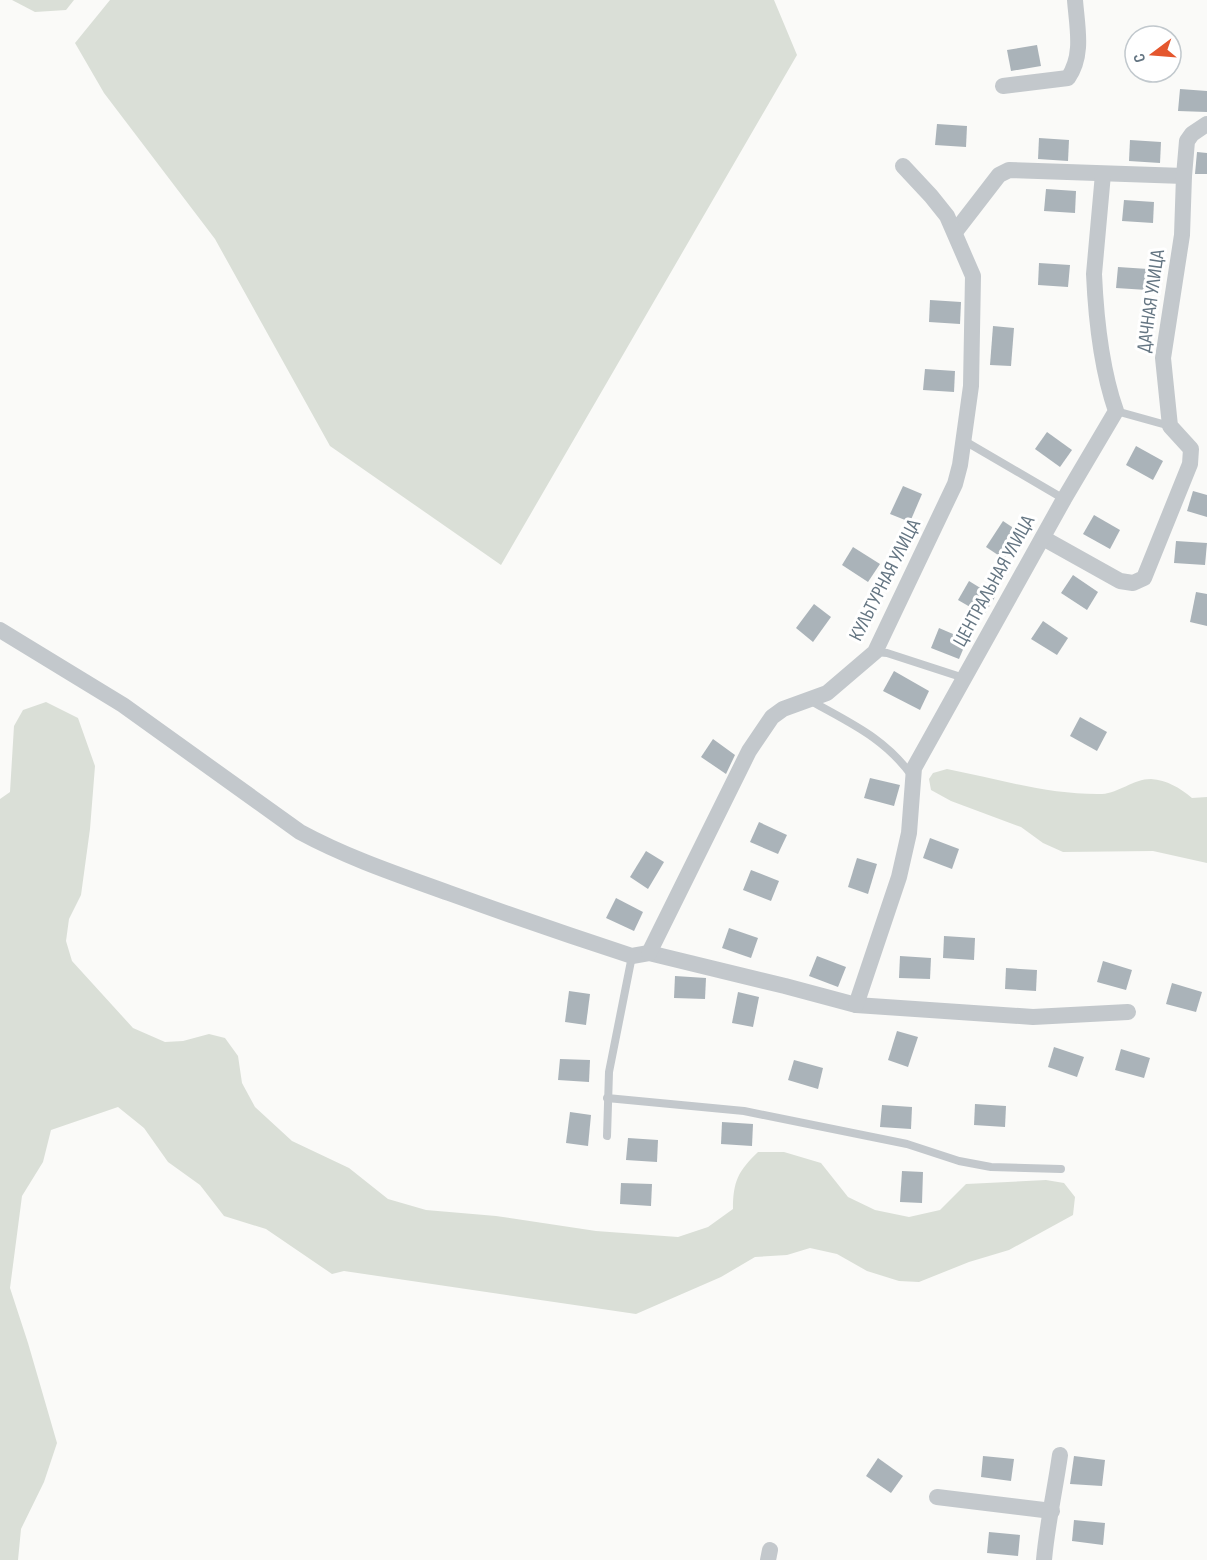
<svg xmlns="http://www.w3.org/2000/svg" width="1207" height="1560" viewBox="0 0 1207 1560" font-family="'Sofia Sans Condensed',sans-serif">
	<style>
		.green { fill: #dadfd7 }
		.building { fill: #aab3b9 }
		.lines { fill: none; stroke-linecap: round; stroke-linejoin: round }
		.lane { stroke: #c3c8cc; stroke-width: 8 }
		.street { stroke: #c3c8cc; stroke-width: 16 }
		.labels { text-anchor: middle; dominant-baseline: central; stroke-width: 6; stroke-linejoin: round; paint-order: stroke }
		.street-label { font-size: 20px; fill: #657683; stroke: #fff }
	</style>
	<rect width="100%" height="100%" fill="#fafaf8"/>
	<!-- green -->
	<g class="green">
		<polygon points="12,0 74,0 66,10 35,12"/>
		<polygon points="110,0 774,0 797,55 501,565 330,446 215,239 104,93 75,43"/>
		<path d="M46,702L78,718L95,766L90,829L81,895L69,919L66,941L72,961L133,1028L165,1042L183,1041L209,1034L225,1038L238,1056L242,1083L255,1107L292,1141L349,1168L388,1199L426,1210L496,1216L596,1231L678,1237L708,1227L733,1209C733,1182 738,1171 758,1152H784L821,1163L848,1197L875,1210L909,1217L940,1210L966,1184L1046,1180L1064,1183L1075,1197L1073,1215L1009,1250L969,1262L919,1282L899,1281L867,1271L837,1254L810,1248L787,1255L755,1257L721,1277L636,1314L344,1271L332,1274L266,1229L224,1216L200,1185L168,1162L144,1128L118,1107L51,1130L43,1162L22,1196L10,1288L28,1343L57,1443L44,1482L21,1529L18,1560H0V799L10,792L14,726L23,710Z"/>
		<path d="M947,769C998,779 1050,795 1102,794C1119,793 1133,779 1151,779C1167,780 1180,788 1192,798L1207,797V863L1153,851L1063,852L1043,843L1021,827L951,801L931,790L929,779L933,773Z"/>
	</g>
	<!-- building -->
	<g class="building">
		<polygon points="1037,45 1041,66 1011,71 1007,50"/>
		<polygon points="1180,89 1207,91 1207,112 1178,111"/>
		<polygon points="937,124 967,126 966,147 935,145"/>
		<polygon points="1039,138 1069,140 1068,161 1038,159"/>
		<polygon points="1130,140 1161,142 1160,163 1129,161"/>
		<polygon points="1197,152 1207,153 1207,174 1195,174"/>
		<polygon points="1046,189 1076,191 1075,213 1044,211"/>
		<polygon points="1124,200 1154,202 1153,223 1122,221"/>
		<polygon points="1039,263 1070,265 1068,287 1038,285"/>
		<polygon points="1118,267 1148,269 1147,290 1116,288"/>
		<polygon points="930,300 961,302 960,324 929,322"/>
		<polygon points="993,326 1014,328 1011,366 990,365"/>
		<polygon points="925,369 955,371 954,392 923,390"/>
		<polygon points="1047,432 1072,450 1060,467 1035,449"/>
		<polygon points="1136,446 1163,461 1153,480 1126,465"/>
		<polygon points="903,486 922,494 910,522 890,514"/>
		<polygon points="1193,491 1207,495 1207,517 1187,511"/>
		<polygon points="1094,515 1120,530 1110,549 1083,534"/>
		<polygon points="1003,521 1021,533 1004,559 986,547"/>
		<polygon points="1176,541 1207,543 1205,565 1174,563"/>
		<polygon points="853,547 880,564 868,582 842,565"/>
		<polygon points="1073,575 1098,592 1087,610 1061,593"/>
		<polygon points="969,581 995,597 984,615 958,600"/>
		<polygon points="1196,592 1207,594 1207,626 1190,622"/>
		<polygon points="814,604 831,617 813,642 796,628"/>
		<polygon points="1043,621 1068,638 1057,655 1031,639"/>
		<polygon points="939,628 967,640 959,659 931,648"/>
		<polygon points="894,671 929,691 920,710 883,691"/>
		<polygon points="1080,717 1107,732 1097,751 1070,736"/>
		<polygon points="713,739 735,755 726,774 701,757"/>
		<polygon points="870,778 900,785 894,806 864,798"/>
		<polygon points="759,822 787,835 778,854 750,842"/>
		<polygon points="930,838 959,849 952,869 923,858"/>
		<polygon points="646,851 664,862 648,889 630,877"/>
		<polygon points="857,858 877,864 868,894 848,887"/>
		<polygon points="751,870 779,881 771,901 743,890"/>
		<polygon points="616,898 643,912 634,931 606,918"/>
		<polygon points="729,928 758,938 751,958 722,948"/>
		<polygon points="944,936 975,938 974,960 943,958"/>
		<polygon points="817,956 846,967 838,987 809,976"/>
		<polygon points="900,956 931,958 930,979 899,978"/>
		<polygon points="1103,961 1132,970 1126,990 1097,982"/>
		<polygon points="1006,968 1037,970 1036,991 1005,989"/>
		<polygon points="675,976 706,978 705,999 674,998"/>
		<polygon points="1172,983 1202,992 1196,1012 1166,1004"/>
		<polygon points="569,991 590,994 586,1025 565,1022"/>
		<polygon points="738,992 759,997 753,1027 732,1023"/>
		<polygon points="897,1031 918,1037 908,1067 888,1060"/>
		<polygon points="1054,1047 1084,1057 1077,1077 1048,1067"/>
		<polygon points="1121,1049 1150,1058 1144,1078 1115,1070"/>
		<polygon points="560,1059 590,1060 589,1082 558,1080"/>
		<polygon points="794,1060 823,1068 818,1089 788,1080"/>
		<polygon points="975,1104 1006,1106 1005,1127 974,1125"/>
		<polygon points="882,1105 912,1107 911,1129 880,1127"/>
		<polygon points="570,1112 591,1115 588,1146 566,1143"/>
		<polygon points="722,1122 753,1124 752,1146 721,1144"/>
		<polygon points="628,1138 658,1140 657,1162 626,1160"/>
		<polygon points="902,1171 923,1172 922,1203 900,1202"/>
		<polygon points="621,1183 652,1184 651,1206 620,1204"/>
		<polygon points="983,1456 1014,1459 1011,1481 981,1477"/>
		<polygon points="1074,1456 1105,1460 1102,1486 1070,1484"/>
		<polygon points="878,1458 903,1476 891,1493 866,1476"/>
		<polygon points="1074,1520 1105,1523 1103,1545 1072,1541"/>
		<polygon points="989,1532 1020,1535 1018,1556 987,1553"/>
	</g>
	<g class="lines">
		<!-- lane -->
		<g class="lane">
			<polyline points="1116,411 1170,426"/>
			<polyline points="963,440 1064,499"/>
			<polyline points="875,652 887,653 964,678"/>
			<path d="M811,701C850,723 885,738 912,776"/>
			<polyline points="607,1098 744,1111 907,1144 959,1161 991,1167 1061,1169"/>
			<polyline points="607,1136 609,1072 632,956"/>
		</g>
		<!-- street -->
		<g class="street">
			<path d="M1003,86L1068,78C1084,55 1077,27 1075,0"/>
			<polyline points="955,232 999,175 1009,170 1184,176"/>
			<polyline points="1043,538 1120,581 1133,583 1144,578 1190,464 1191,449 1170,426 1163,358 1182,235 1184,176 1187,141 1192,134 1207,124"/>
			<path d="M0,630L123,705L300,832C348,858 399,875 449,893C510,915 571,936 632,956L649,953L785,986L856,1005L1033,1017L1128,1012"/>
			<polyline points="649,953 749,751 772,717 783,709 827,693 875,652 955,484 960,465 971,386 973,276 947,216 931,196 903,166"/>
			<path d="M856,1005L899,877L909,833L914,768L1064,499L1116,411C1101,368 1096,319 1094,274L1103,174"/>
			<polyline points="937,1497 1052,1511"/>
			<polyline points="768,1560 770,1550"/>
			<path d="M1044,1560C1047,1525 1055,1490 1060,1455"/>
		</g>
	</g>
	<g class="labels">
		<!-- street labels -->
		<g class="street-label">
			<text transform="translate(1151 301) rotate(-82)">ДАЧНАЯ УЛИЦА</text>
			<text transform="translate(885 580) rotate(-63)">КУЛЬТУРНАЯ УЛИЦА</text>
			<text transform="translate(994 581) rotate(-61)">ЦЕНТРАЛЬНАЯ УЛИЦА</text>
		</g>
	</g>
	<!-- north arrow -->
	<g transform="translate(1153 54) rotate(254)"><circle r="28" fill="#ffffff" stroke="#c1c8cd" stroke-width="1.5"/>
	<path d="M0-4.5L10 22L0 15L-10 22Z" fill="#e4572e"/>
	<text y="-9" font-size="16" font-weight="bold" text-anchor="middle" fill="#657683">С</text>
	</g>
</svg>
